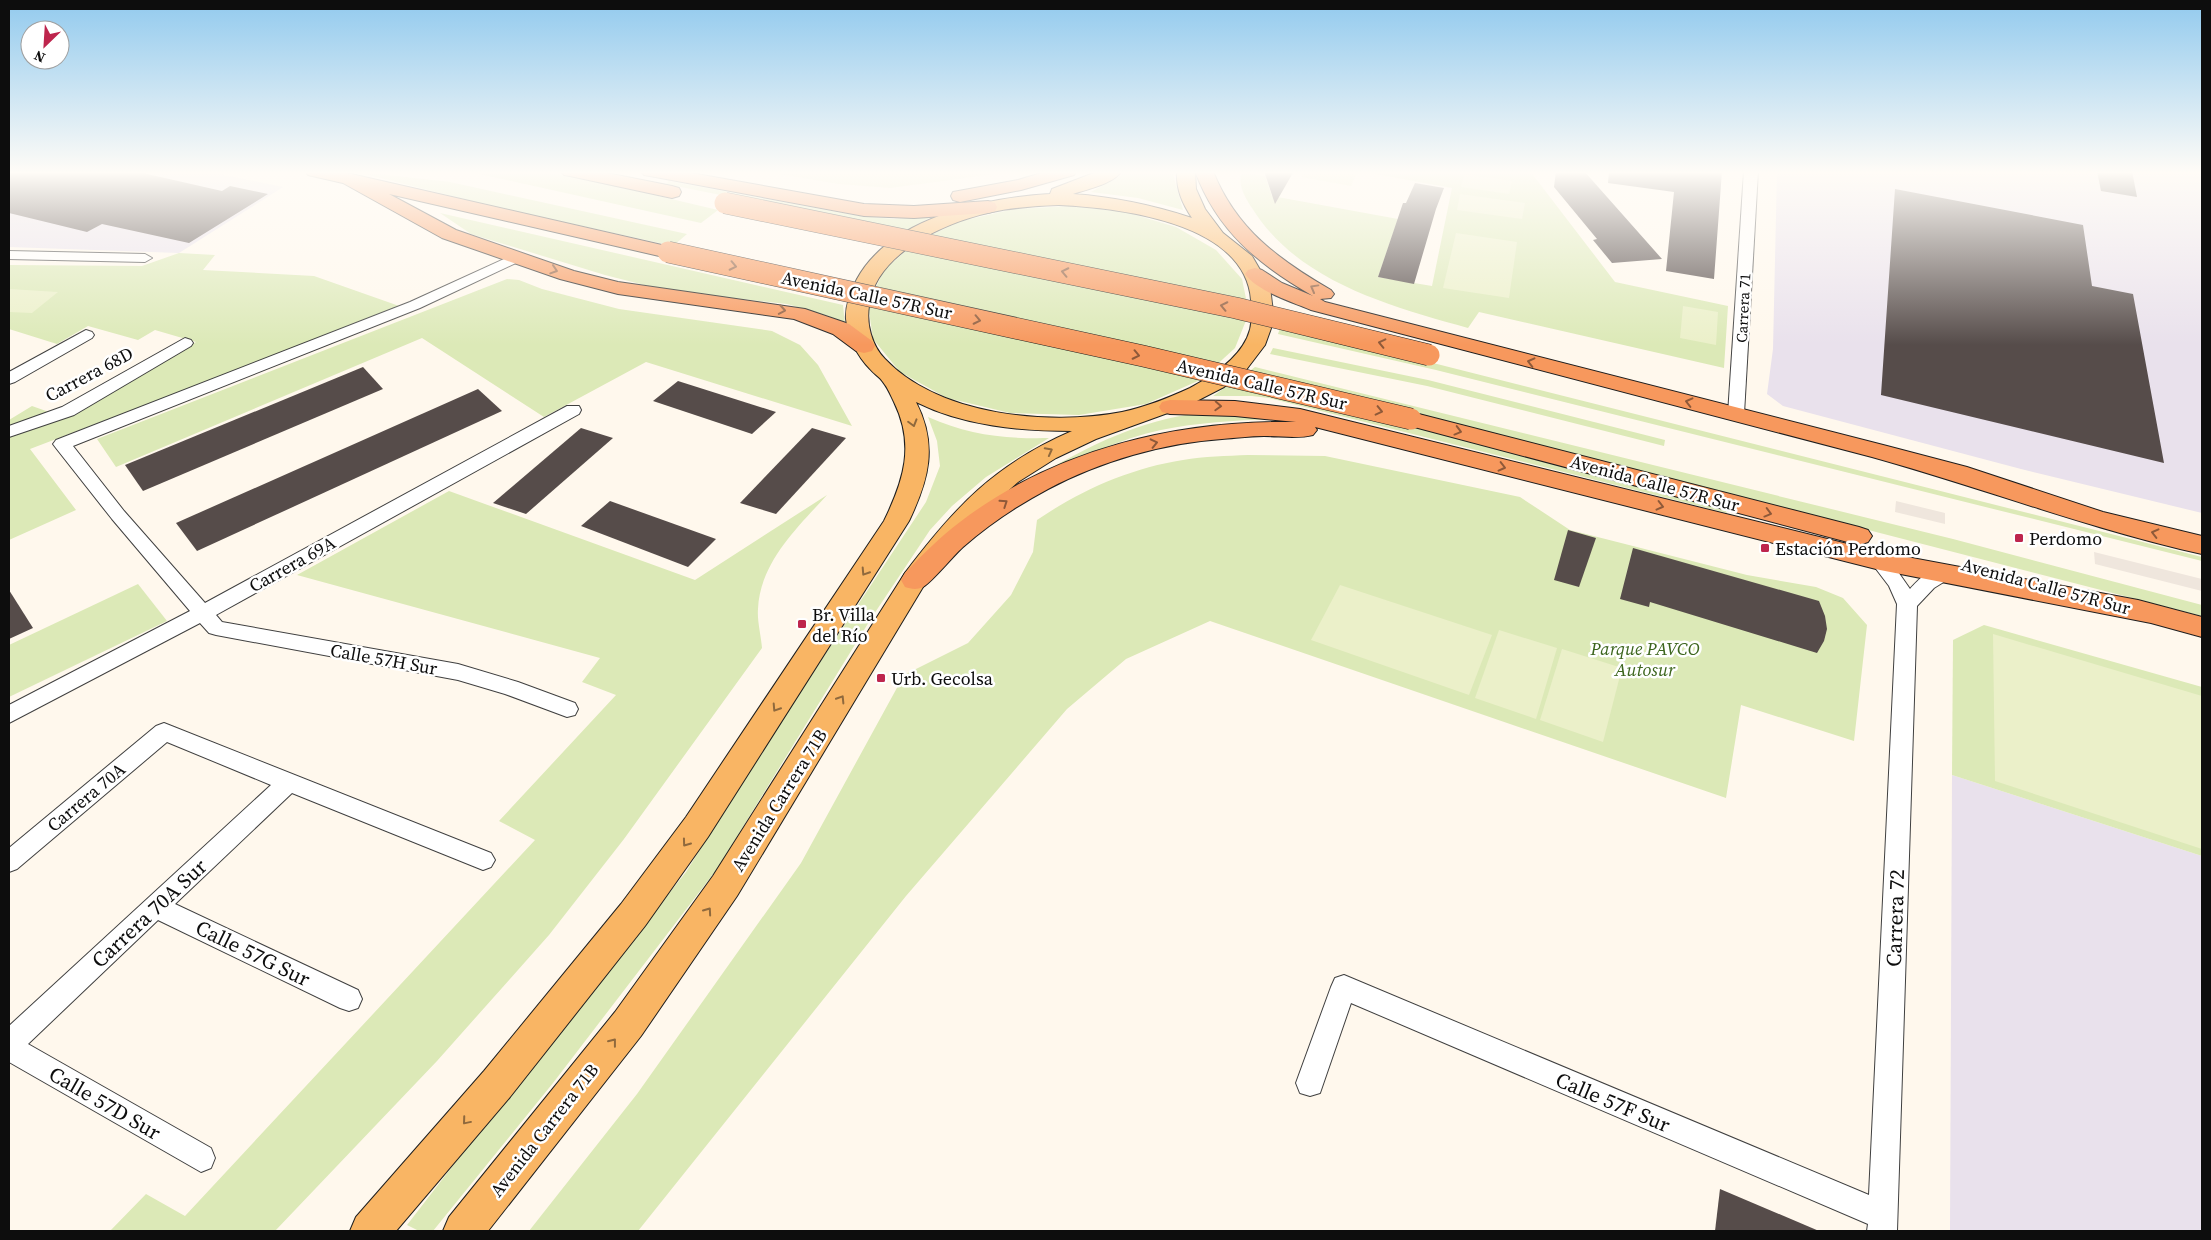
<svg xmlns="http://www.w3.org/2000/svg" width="2211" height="1240" viewBox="0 0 2211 1240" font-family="'Source Serif 4',serif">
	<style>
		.industrial { fill: #e9e1ec }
		.green { fill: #dce9b7 }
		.pitch { fill: #ebf0c9 }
		.plaza { fill: #efe6dd }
		.building { fill: #564c4a }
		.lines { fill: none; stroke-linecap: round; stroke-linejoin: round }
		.minor-casing { stroke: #404040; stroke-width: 2 }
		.primary-casing { stroke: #1e1e1e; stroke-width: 2 }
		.trunk-casing { stroke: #1e1e1e; stroke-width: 2 }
		.minor { fill: #fff; fill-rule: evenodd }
		.primary { fill: #f9b564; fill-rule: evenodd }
		.trunk { fill: #f7985d; fill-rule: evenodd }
		.trunk-bridge-casing { stroke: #1e1e1e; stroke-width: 22; stroke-linecap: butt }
		.trunk-bridge { stroke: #f7985d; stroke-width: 21 }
		.oneway { stroke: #8e5939 }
		.oneway2 { stroke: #8f693d }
		.poi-dot { fill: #be254d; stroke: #fff; stroke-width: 2 }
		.labels { text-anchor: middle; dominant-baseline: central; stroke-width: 5; stroke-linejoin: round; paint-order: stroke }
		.far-street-label { font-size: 15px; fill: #0d0d0d; stroke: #fff }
		.street-label { font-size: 18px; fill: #0d0d0d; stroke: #fff }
		.poi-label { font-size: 18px; fill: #0d0d0d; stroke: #fff; text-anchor: start }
		.park-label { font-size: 18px; font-style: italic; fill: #3c651d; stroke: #fff }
		.near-street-label { font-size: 21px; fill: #0d0d0d; stroke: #fff }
	</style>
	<rect width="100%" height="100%" fill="#fff8ed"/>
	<!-- industrial -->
	<g class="industrial">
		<polygon points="9,171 205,171 283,187 179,253 9,247"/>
		<polygon points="1777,171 2202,171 2202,513 2021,469 1783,406 1767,394 1773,349"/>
		<polygon points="1952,775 2202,856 2202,1231 1950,1231"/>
	</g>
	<!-- green -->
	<g class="green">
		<polygon points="353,171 450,182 687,234 673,246 495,207"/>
		<polygon points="466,171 535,171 586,179 718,210 701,223"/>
		<polygon points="1129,171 1172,171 1183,210 1138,198 1091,192"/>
		<path d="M1359,171H1530L1615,282L1728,306L1724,368L1479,312L1468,328C1390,306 1298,282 1252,208C1246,199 1237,185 1242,173L1265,176L1272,196L1398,219L1378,277L1432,286L1452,188Z"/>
		<polygon points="669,181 859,216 894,219 933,216 903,232 666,184"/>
		<polygon points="1070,206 1126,212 1176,227 1216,250 1242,279 1249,313 1235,348 1200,380 1146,404 1079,415 1010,413 947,398 900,372 873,339 868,304 884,270 916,242 961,221 1014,209"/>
		<polygon points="440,213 843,305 845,325 829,316 787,304 664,290 605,275 471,234"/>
		<polygon points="179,253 215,255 203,270 314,276 402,307 30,449 76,510 9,540 9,420 32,406 63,417 196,342 155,330 138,340 88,326 57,344 9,329 9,265 142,266"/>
		<polygon points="507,279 519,280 542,289 619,309 772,331 800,345 818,365 852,426 646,362 544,417 422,338 116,467 97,439"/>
		<polygon points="1280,328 1437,364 2202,557 2202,561 1436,370 1278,334"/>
		<polygon points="1273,348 1428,380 1665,440 1664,446 1427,386 1270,354"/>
		<polygon points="1255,367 1953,539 2202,605 2202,616 1690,484 1247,373"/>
		<polygon points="1230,384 1422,427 1725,508 1727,513 1269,398 1252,396 1213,396"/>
		<path d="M1199,413L1282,419C1242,420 1200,422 1161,430C1119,439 1079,459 1039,475C1090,445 1141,420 1199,413Z"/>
		<path d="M928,417C969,435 1004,439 1049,438L986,477L952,506L930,530L872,617L717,869L553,1083L433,1231H419L407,1225L472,1141L686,872L771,736L926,502L940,466L937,441Z"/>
		<path d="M1248,455L1325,456L1520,497L1570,530L1747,575L1816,587L1843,598L1867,625L1854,741L1741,705L1726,798L1210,621L1126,659L1067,709L906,896L638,1231H529L637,1094L801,863L904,675L968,643L1011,595L1033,552L1037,520C1081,490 1131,468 1183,460C1204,456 1227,456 1248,455Z"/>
		<path d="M449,491L695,580L827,495C798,527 760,562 758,609C757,621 761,635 762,648L624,839L549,935L437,1061L275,1231H110L146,1194L185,1216L535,840L499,821L616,695L582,682L600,658L297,575Z"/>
		<polygon points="138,584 167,621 9,697 9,645"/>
		<polygon points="1984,625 2202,687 2202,856 1952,775 1953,640"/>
	</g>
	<!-- pitch -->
	<g class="pitch">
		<polygon points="761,171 1018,171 890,188 839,184"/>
		<polygon points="1304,171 1334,171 1356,175 1351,186 1301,177"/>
		<polygon points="1464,174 1512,181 1509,194 1461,187"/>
		<polygon points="1460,194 1525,203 1522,219 1457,210"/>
		<polygon points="1456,233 1517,242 1509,298 1443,288"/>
		<polygon points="9,289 58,292 32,313 9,312"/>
		<polygon points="1683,306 1718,312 1716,345 1680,338"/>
		<polygon points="1340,585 1492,635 1469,695 1311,640"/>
		<polygon points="1499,630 1557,648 1536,719 1475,698"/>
		<polygon points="1993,634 2202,696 2202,849 1995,781"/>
		<polygon points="1562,649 1622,668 1603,742 1540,720"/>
	</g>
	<!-- plaza -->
	<g class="plaza">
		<polygon points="1896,501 1945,513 1945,524 1895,512"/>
		<polygon points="2094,552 2202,579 2202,591 2095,564"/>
	</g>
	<!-- building -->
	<g class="building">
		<polygon points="9,171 134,171 222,191 230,186 268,194 189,243 102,224 87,232 9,213"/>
		<polygon points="1264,171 1294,171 1275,204"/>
		<polygon points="1556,171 1584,171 1662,259 1612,263 1593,240 1597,239 1554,187"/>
		<polygon points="1609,171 1722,171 1714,279 1666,271 1674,192 1608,183"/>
		<polygon points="2097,171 2132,171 2137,197 2101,191"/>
		<polygon points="1415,183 1444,188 1436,209 1414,284 1378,277 1403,203 1406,203"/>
		<polygon points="1895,189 2083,225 2092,286 2133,294 2164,463 1881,395"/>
		<polygon points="363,367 383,389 143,491 125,465"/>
		<polygon points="678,381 776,412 752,434 653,401"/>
		<polygon points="478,389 502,411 197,551 176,523"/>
		<polygon points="581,428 613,438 526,514 493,503"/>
		<polygon points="812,428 846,438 776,514 740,503"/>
		<polygon points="610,501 716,539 688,567 581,526"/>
		<polygon points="1568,530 1596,538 1579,587 1554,580"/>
		<polygon points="1633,548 1819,601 1825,616 1827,629 1824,641 1817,653 1650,602 1649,607 1620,599"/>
		<polygon points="9,590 33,628 9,639"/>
		<polygon points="1720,1189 1819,1231 1715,1231"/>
	</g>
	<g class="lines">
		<defs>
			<g id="minor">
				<polygon points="1744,171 1758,171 1744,414 1742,418 1730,418 1728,414"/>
				<polygon points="9,251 145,254 152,258 145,262 9,259"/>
				<polygon points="515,254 520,255 522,258 520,261 420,308 73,446 124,511 205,603 567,406 579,406 581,410 579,414 216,615 222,622 458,664 518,682 575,703 578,709 575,715 567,717 505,694 458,680 216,635 209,633 200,623 9,723 9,705 190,611 112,519 56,448 53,444 56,440 410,302"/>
				<polygon points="86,330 92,332 94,335 92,338 15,382 9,384 9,372"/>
				<polygon points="185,338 191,340 193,343 191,346 74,415 9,437 9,426 62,407"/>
				<path d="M1880,554L1887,556L1910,589C1920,578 1934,564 1950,568L1953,573L1950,578L1934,588L1917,606L1897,1231H1867L1868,1224L1351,1003L1320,1093L1310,1096L1300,1093L1296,1083L1331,987L1335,978L1344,975L1869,1195L1897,604L1889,586L1870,561L1873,556Z"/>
				<polygon points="164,723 491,853 495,860 491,867 483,870 292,793 175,904 358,990 362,999 358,1008 349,1011 340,1008 158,920 28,1044 211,1148 215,1158 211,1168 201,1172 9,1062 9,1026 271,785 167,742 17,869 9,872 9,848 156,726"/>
			</g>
			<path id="primary" d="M1099,171H1122C1113,184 1088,189 1073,194C1114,197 1153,205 1192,218C1182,203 1176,189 1177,171H1195L1196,189L1205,209L1223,233L1252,256L1270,287L1274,320L1265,345L1246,370L1224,387L1187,406L1096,439L1056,458L1018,482L975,520L923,587L737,896L641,1036L488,1231H443L449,1217L615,1012L713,876L905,573C955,507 994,465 1072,431C1020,431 964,426 916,402C938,445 929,479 909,521L708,837L645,926L510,1097L396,1231H350L356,1217L484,1071L621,904L686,817L884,521C904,480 915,445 894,402C891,396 888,388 883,382C880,377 874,374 870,369C857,356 848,337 846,319C845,305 851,291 857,279C891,217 986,198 1050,194L1052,189ZM1059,205C1119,208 1245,222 1251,300C1252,314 1253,325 1247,338C1236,361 1212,376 1190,388C1168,398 1146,407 1122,412C1049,426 939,416 885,359C872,346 866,324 869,306C875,253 946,222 992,212C1014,207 1037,206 1059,205Z"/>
			<g id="trunk">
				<polygon points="305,171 338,171 675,248 678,252 675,256 668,258 389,194 456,230 574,271 618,282 805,309 849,324 872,341 875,346 872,351 864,353 856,351 833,334 794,319 618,294 560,279 442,238 343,183 308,175"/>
				<polygon points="561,171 597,171 672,186 679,188 681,192 679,196 672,198 570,176 564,175"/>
				<polygon points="641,171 680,171 864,204 914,206 988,201 995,203 997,207 995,211 988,213 914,218 864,216 650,176 644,175"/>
				<polygon points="1048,171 1077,171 1074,175 1021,190 960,202 953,200 951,196 953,192 1018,180"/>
				<path d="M1195,171H1213C1236,229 1279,260 1331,290L1334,294L1331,298L1320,299L1325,302L1887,446L1967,467L2103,512L2202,536V554C2090,529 1983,488 1872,457L1311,310C1292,302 1257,291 1245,274L1248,270L1255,268L1262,270L1282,283L1313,296C1259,265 1217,231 1195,171Z"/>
				<path d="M1170,400L1235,401L1300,409L1880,552L2138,600L2202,617V637L2151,623L1880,570L1315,427L1317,430L1313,435C1298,439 1280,436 1264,436C1250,436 1236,438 1222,439C1163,443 1101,461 1048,489C1018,505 989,524 963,547C953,556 932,582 923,587C917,590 911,589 905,587L901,580L905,573C922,555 940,537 960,522C1055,449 1177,420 1296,422L1235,416L1170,414L1162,412L1159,407L1162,402Z"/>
				<polygon points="1411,412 1859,527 1868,530 1872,536 1868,542 1859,545 1403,424 1399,419 1403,414"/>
			</g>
		</defs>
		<!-- minor casing -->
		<use href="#minor" class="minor-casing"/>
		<!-- primary casing -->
		<use href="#primary" class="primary-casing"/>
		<!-- trunk casing -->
		<use href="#trunk" class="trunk-casing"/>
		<!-- minor -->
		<use href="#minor" class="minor"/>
		<!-- primary -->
		<use href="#primary" class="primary"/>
		<!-- trunk -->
		<use href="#trunk" class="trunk"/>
		<defs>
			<g id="trunk-bridge">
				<polyline points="725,203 1236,308 1429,355"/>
				<polyline points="668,252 1143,356 1411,419"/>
			</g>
		</defs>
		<!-- trunk-bridge casing -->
		<use href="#trunk-bridge" class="trunk-bridge-casing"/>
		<!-- trunk-bridge -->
		<use href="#trunk-bridge" class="trunk-bridge"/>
	</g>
	<!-- one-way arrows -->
	<defs><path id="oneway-chevron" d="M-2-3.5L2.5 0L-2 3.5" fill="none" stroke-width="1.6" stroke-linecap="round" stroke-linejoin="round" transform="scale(1.25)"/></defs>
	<g class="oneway">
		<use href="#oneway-chevron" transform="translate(733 266) rotate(12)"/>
		<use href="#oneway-chevron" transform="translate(554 270) rotate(18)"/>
		<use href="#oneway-chevron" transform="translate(1065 272) rotate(-168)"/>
		<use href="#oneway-chevron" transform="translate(1314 288) rotate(-151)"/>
		<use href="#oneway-chevron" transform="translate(1224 306) rotate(-168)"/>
		<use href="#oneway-chevron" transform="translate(782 310) rotate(10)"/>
		<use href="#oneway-chevron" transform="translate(977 320) rotate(12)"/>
		<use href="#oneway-chevron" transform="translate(1382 343) rotate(-167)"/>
		<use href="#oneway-chevron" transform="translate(1136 355) rotate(12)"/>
		<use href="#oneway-chevron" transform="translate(1531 362) rotate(-166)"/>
		<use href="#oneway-chevron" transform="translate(1689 402) rotate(-166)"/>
		<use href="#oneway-chevron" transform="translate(1218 406) rotate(3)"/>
		<use href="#oneway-chevron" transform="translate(1379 411) rotate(13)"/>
		<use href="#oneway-chevron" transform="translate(1458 431) rotate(15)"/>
		<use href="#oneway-chevron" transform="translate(1154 443) rotate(-13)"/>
		<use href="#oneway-chevron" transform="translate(1502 467) rotate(14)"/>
		<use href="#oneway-chevron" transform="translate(1004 503) rotate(-34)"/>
		<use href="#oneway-chevron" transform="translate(1660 506) rotate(14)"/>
		<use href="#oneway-chevron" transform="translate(1768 513) rotate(15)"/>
		<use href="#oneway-chevron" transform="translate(2155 533) rotate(-166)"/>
	</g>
	<g class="oneway2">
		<use href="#oneway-chevron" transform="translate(913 423) rotate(74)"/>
		<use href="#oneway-chevron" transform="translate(1049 451) rotate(-28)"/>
		<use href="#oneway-chevron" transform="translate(865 572) rotate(123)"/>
		<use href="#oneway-chevron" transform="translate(841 699) rotate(-58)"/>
		<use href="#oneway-chevron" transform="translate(776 708) rotate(123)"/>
		<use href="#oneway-chevron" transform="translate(686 843) rotate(126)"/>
		<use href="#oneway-chevron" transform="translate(708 911) rotate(-55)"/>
		<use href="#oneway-chevron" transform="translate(613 1042) rotate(-52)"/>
		<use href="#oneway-chevron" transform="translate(466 1121) rotate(130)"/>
	</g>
	<!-- sky -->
	<linearGradient id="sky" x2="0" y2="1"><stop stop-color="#92caee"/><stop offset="0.5" stop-color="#fffcf7"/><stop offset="1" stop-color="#fffcf7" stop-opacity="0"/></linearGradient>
	<rect width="2211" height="345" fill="url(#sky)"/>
	<!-- markers -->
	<g class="poi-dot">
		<rect x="2014" y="533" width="10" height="10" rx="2.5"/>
		<rect x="1760" y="543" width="10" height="10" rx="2.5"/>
		<rect x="797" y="619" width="10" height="10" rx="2.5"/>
		<rect x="876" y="673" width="10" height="10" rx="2.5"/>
	</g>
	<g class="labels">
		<!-- far-street labels -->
		<g class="far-street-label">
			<text transform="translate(1743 308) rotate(-87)">Carrera 71</text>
		</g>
		<!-- street labels -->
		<g class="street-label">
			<text transform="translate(867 295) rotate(12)">Avenida Calle 57R Sur</text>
			<text transform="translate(89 374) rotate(-28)">Carrera 68D</text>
			<text transform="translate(1262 384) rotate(13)">Avenida Calle 57R Sur</text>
			<text transform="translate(1655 483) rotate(15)">Avenida Calle 57R Sur</text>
			<text transform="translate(292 564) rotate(-29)">Carrera 69A</text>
			<text transform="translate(2046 586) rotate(15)">Avenida Calle 57R Sur</text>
			<text transform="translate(384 659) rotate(10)">Calle 57H Sur</text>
			<text transform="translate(86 797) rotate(-40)">Carrera 70A</text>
			<text transform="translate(779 800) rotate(-58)">Avenida Carrera 71B</text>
			<text transform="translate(544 1130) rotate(-52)">Avenida Carrera 71B</text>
		</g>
		<!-- poi labels -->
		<g class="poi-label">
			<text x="2029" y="538">Perdomo</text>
			<text x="1775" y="548">Estación Perdomo</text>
			<text x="812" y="614">Br. Villa<tspan x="812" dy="21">del Río</tspan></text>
			<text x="891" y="678">Urb. Gecolsa</text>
		</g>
		<!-- park labels -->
		<g class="park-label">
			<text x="1645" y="648">Parque PAVCO<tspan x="1645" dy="21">Autosur</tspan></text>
		</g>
		<!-- near-street labels -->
		<g class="near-street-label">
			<text transform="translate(149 913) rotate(-43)">Carrera 70A Sur</text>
			<text transform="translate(1895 918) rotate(-88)">Carrera 72</text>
			<text transform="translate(253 953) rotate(26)">Calle 57G Sur</text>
			<text transform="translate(1613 1102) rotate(23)">Calle 57F Sur</text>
			<text transform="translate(105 1103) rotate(30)">Calle 57D Sur</text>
		</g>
	</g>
	<!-- border -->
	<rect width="2211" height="1240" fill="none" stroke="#0d0d0d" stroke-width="20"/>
	<!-- north arrow -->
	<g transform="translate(45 45) rotate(205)"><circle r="24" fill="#ffffff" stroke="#9e9e9e"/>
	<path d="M0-4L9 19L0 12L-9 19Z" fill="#be254d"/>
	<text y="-8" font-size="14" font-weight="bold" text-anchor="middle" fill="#0d0d0d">N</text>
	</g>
</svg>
